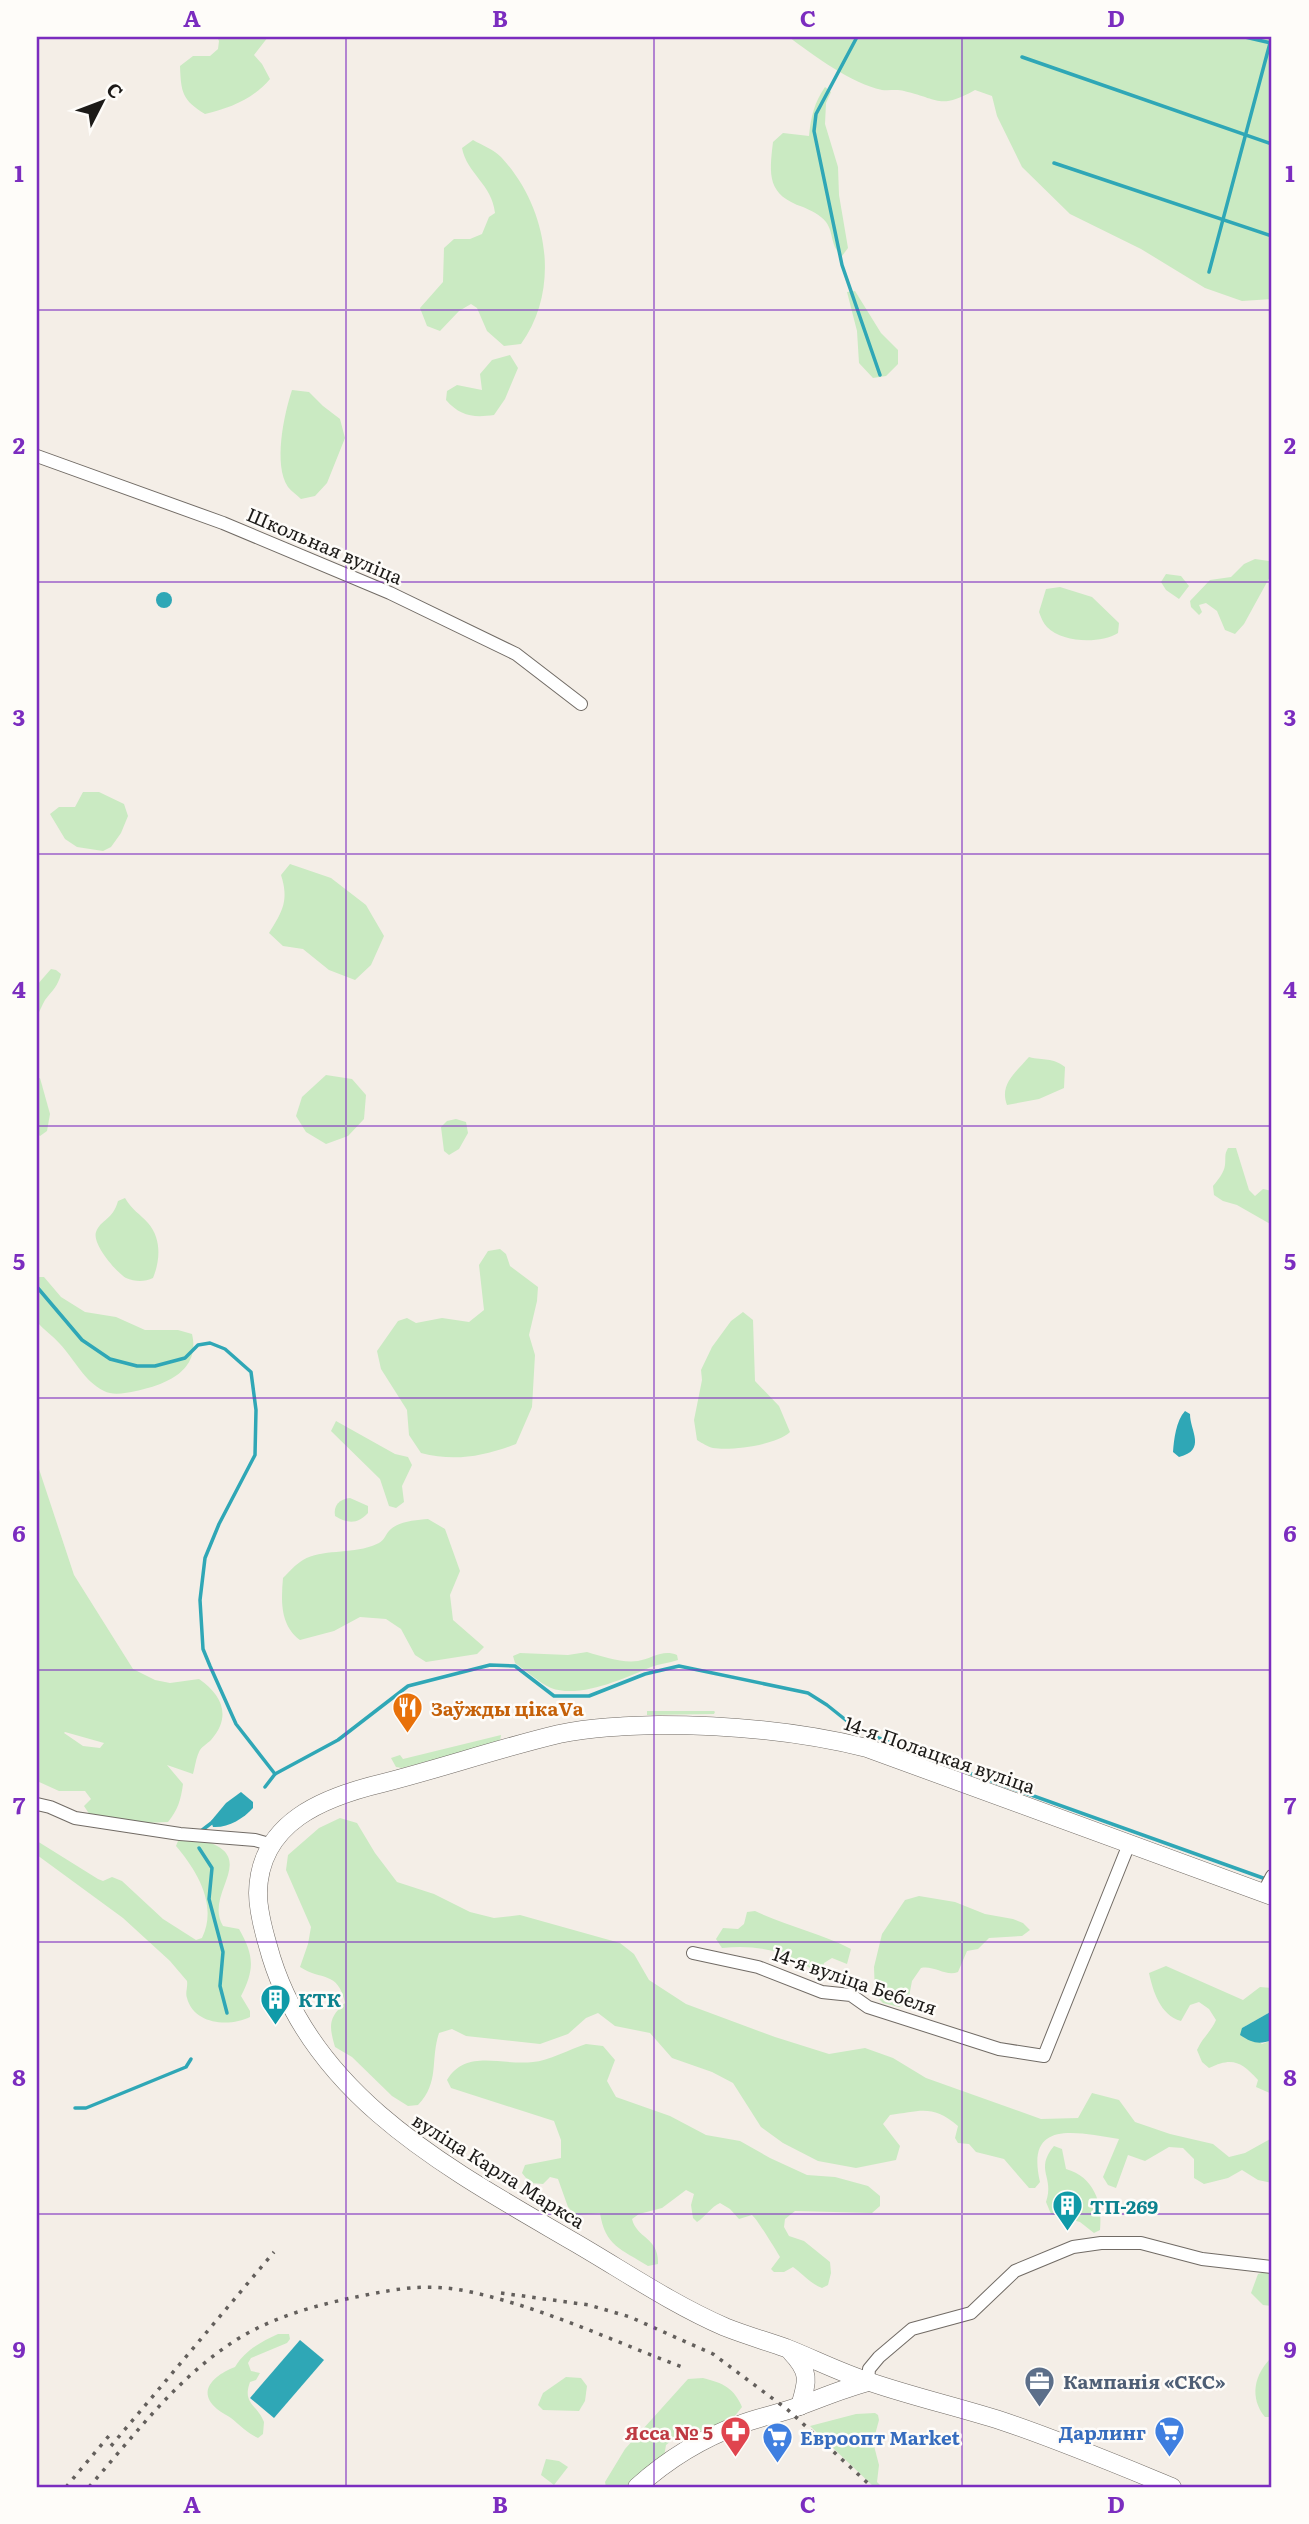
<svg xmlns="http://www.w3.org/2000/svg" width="1309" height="2524" viewBox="0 0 1309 2524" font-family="Literata,serif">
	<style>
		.green { fill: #caeac2; fill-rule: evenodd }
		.water { fill: #2fa7b6 }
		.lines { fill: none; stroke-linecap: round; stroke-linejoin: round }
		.stream { stroke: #2fa7b6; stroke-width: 3.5 }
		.minor-casing { stroke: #716b65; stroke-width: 14 }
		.secondary-casing { stroke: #716b65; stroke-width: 19 }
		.minor { stroke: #fff; stroke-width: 12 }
		.secondary { stroke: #fff; stroke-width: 18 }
		.rail { stroke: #635f5c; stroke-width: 3.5; stroke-dasharray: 3.5 7; stroke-linecap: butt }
		.grid { fill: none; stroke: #7b2cbf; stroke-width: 2; stroke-opacity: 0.55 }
		.labels { text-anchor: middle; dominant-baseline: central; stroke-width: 5; stroke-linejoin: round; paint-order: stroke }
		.street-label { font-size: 19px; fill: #1c1a18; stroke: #fefcf9 }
		.food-label { font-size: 19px; font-weight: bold; fill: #c56008; stroke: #fefcf9; text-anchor: start }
		.culture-label { font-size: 19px; font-weight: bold; fill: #0d838f; stroke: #fefcf9; text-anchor: start }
		.service-label { font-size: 19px; font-weight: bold; fill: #4e5e75; stroke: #fefcf9; text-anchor: start }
		.health-label { font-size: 19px; font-weight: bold; fill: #be3a42; stroke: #fefcf9; text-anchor: end }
		.shop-label { font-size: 19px; font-weight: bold; fill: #366cbe; stroke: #fefcf9; text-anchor: end }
		.neatline { fill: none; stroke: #7b2cbf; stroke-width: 2.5 }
		.grid-label { font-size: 23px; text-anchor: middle; font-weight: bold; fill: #7b2cbf }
	</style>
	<rect width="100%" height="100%" fill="#f4eee7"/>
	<!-- green -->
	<g class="green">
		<path d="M217,37H268L254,55L262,64L270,79C253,99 230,108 205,114C182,100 181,92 180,66L193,56H210L218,49L219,41Z"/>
		<path d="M789,37H1272V299L1242,301L1205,288L1141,249L1070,214L1022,167L997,116L992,96L975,90C939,110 939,99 904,91C897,89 889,91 882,90C851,83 814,56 789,37Z"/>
		<path d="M825,87L831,92L826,103L825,124L838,167L839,195L848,248L842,256C830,246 834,233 826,222C821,215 810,210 803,207C767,195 769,175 773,142L783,133L809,136C811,117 814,103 825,87Z"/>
		<path d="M473,140C482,145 494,150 501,157C547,206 562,287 521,344L504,346L487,331L477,308L471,304L459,311L440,331L427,326L420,308L443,282L444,248L454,239H470L482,234L489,217L495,213C492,184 467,174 462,148Z"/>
		<polygon points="855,291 881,333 898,350 898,364 886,376 873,378 859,363 857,331 847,292"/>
		<path d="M510,355L518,368L505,399L494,415C473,418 460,416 446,400L447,391L457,385L482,390L480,374L492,360Z"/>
		<path d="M292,390L309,392L323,406L340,419L345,438L327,483L315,496L301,499C297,495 291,491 288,487C273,465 284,414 292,390Z"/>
		<polygon points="1255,559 1269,561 1272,573 1244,624 1235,634 1225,630 1217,611 1206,603 1199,605 1202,612 1199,615 1191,607 1190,601 1210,580 1231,577 1244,564"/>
		<polygon points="1166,574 1181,576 1189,586 1179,599 1166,590 1161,582"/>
		<path d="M1060,587L1092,597L1119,623L1118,633C1100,644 1063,643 1047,627C1043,623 1041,617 1039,612L1046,589Z"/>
		<polygon points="83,792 99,792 124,804 128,816 121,833 111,847 103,851 77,847 65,839 50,814 59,807 75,807"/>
		<path d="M290,864L331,878L366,905L384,936L371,965L355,980L329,970L303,949L283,946L269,933C283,911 289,900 281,875Z"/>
		<path d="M51,969L56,970L61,974C58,986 52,991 45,1000C42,1005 40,1011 37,1016V985Z"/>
		<path d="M1029,1057C1044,1061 1052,1057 1065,1067L1064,1088L1039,1099L1007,1105C999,1084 1016,1072 1029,1057Z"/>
		<polygon points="326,1075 352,1079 366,1095 364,1119 348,1136 326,1144 306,1132 296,1116 302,1097"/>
		<polygon points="40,1078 50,1114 47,1131 40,1136 37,1134 37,1079"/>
		<polygon points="456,1119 466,1122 468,1133 459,1149 449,1155 444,1151 441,1127 447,1121"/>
		<path d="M1228,1148H1236L1249,1190L1255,1196L1263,1189L1272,1191V1225L1237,1205L1223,1201L1214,1195L1213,1186C1218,1180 1224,1173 1225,1165C1226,1157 1224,1155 1228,1148Z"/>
		<path d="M125,1198C133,1211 139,1213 148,1223C162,1239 160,1261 153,1278C145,1282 135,1282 126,1278C116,1272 92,1244 96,1232C101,1219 113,1220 118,1201Z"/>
		<path d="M500,1249L506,1254L510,1266L538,1287L537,1301L529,1335L535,1355L532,1407L516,1444C484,1456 455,1462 421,1453L409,1435L407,1410L381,1369L377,1351L398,1321L407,1318L416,1323L442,1318L469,1322L484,1310L479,1265L488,1251Z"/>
		<path d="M37,1277H44L61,1297L85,1312L116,1317L145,1330H178L192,1334C201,1371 165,1385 136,1391C126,1393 113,1396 104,1391C84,1381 75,1360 60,1344C53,1336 44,1330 37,1322Z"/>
		<path d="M743,1312L753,1320L755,1381L779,1406L790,1432C776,1445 732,1451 713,1448C708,1447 702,1443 697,1440L694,1420L702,1380L701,1370L712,1347L731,1321Z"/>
		<polygon points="336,1421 395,1454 408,1457 412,1465 402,1486 404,1502 396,1508 389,1506 380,1479 331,1431"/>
		<path d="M37,1463L74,1575L133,1669L155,1680L170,1683L199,1679C222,1695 232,1716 211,1740C207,1744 201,1747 199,1752C196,1758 195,1767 193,1774L167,1765L183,1784C181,1799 178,1810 168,1822L144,1823L90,1815L84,1806L91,1799L85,1791H59L37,1781ZM64,1733L65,1732L104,1743L100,1748L83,1746Z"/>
		<path d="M350,1498L368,1506V1513C358,1524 348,1524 335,1516C333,1505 340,1499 350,1498Z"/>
		<path d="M428,1519L445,1529L460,1571L450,1595L453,1620L484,1647L477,1654L426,1662L415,1655L401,1629L386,1619L360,1617L334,1631L300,1640C280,1625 281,1601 283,1578C289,1572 296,1564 303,1560C322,1549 350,1554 372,1546C387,1541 383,1536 391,1529C400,1521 417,1520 428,1519Z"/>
		<path d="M587,1652C604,1657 621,1663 638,1661C652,1659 662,1649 677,1655L678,1660C669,1663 659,1664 651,1667C625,1678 580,1699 551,1688C539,1683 526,1670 515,1663L513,1656L520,1653L568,1655Z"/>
		<polygon points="647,1711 714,1711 715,1712 714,1714 647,1715"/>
		<polygon points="501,1735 500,1741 496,1744 402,1768 396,1767 391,1758 400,1755 403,1759"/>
		<path d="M340,1818L357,1823L375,1853L397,1882L434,1894L470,1912L494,1918L520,1915L620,1943L634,1954L649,1980L686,2004L775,2037L829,2054L865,2048L893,2058L926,2078L1041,2119L1078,2118L1092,2093L1119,2100L1135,2122L1170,2134L1213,2144L1229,2157L1245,2153L1272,2138V2183L1258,2180L1242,2170L1228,2178L1204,2184L1194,2178V2159L1183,2148L1169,2147L1145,2161L1128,2155L1116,2188L1108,2185L1103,2177L1119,2139C1077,2133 1025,2118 1040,2182L1035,2188H1029L1004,2159L976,2152L969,2144L958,2143L955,2138L958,2126C933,2104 920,2111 890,2115L883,2124L900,2146L896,2160L856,2168L818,2161L783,2143L761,2127L733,2083L712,2072L672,2058L650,2033L615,2026L598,2013L586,2018L568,2034L540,2044L466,2036L452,2029L439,2033C430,2060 440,2082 418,2105L408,2106L392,2096L352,2057L335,2047C329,2026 328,2018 345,2003C338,1970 321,1981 300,1967L308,1944L311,1927L286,1870L288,1855L319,1828Z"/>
		<path d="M194,1838C267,1854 202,1891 223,1926L239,1929C254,1955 255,1969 241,1996L250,2011V2017C230,2027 194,2025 187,1998C185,1993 188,1987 187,1981L170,1961L123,1918L37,1855V1841L98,1879L103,1881L112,1877L122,1881L163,1919L196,1940L202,1938C218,1905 197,1871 176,1846L178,1841Z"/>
		<path d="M919,1896L955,1902L985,1914L1013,1919L1023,1923L1030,1930L1022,1936L989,1938L978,1949L967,1951L958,1972C946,1977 934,1965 921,1968L912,1981L908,2002L899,2007L883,2003L875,1995L874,1967L882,1934L905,1900Z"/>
		<path d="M755,1911C786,1926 821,1933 851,1949L847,1964L832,1958L824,1963L821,1973C811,1971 806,1964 797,1960C773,1948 748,1945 722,1948L716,1939L723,1928L738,1929L744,1924L747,1912Z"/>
		<path d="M1166,1966L1243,2000L1260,1987L1272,1988V2011L1242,2028L1262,2044L1272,2040V2094L1256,2087L1258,2080C1241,2061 1232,2057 1209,2068L1202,2062L1197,2050C1202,2038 1211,2032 1216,2020L1209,2009L1199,2002L1190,2005L1181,2021C1160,2015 1153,1991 1149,1973Z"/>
		<path d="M586,2044L603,2046L615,2060L607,2081L616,2097L670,2116L706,2135L740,2141L770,2158L807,2175L835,2177L868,2186L880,2196V2206L872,2213L795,2211L785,2219L784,2227L789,2236L804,2241L830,2262L831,2273L828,2285L822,2288C811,2284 803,2274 793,2267L784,2272H774L771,2269L780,2257C776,2250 757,2219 752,2215L739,2219L730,2209L720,2203C711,2207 706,2216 697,2222L693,2218L691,2205L694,2194L686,2190L662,2208L639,2214L632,2219C637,2239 659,2237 658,2264L648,2266C621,2249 605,2246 600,2213L575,2215L568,2207L558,2179L550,2177L543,2184L530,2183L522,2173L525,2165L561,2158V2140L554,2121L451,2088L447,2080C466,2048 502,2066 533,2062C548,2061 570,2049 586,2044Z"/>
		<path d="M1054,2146L1062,2149L1066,2169C1094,2177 1103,2203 1100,2230L1094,2233L1080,2222L1051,2214L1046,2202C1055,2177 1034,2170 1054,2146Z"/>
		<polygon points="1272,2270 1272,2306 1263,2305 1251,2293 1258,2274"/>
		<path d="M278,2334H289L290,2339L287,2343L251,2358L248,2363L251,2371L260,2373L256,2380L250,2382C242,2404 257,2404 264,2422L263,2434L258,2438C247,2433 241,2426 231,2418C227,2415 222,2413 217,2409C195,2391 216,2374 235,2367C245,2350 261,2342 278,2334Z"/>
		<path d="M1272,2357V2417H1265C1249,2398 1254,2374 1272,2357Z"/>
		<polygon points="566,2377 581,2378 587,2386 585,2401 579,2411 543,2410 538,2405 543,2393"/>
		<path d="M703,2378C723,2383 734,2388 742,2407L734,2417L695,2436L684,2430L666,2445L664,2457L629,2487H606L605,2482L625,2449L688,2379Z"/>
		<polygon points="875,2413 878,2415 879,2420 873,2442 879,2465 877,2482 882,2487 874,2487 810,2426 856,2414"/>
		<polygon points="546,2459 559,2461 568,2467 554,2485 541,2475"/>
	</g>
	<!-- water -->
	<g class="water">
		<circle cx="164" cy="600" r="8"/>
		<path d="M1185,1411L1190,1414C1190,1431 1207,1450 1179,1457L1173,1452C1174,1439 1176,1421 1185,1411Z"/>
		<path d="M241,1792L253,1802V1808C243,1819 228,1828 213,1827L211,1821L226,1803Z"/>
		<path d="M1272,2011V2040C1259,2045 1252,2043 1240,2035L1242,2028Z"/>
		<polygon points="300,2340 324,2360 274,2418 250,2398"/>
	</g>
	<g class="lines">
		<!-- stream -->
		<g class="stream">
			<polyline points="857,37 816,114 814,131 842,265 880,375"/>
			<polyline points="1245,37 1271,43"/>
			<polyline points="1022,57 1272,144"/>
			<polyline points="1054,163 1272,236"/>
			<polyline points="1209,272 1270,43"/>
			<polyline points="37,1287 82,1340 110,1359 137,1366 155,1366 185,1358 198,1345 210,1343 225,1349 251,1372 256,1410 255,1455 219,1524 205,1558 200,1600 203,1649 210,1666 236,1724 275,1774"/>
			<polyline points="265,1787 275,1774 338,1740 408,1686 490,1665 515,1666 554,1696 589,1696 645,1674 679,1666 808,1693 827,1705 857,1729 936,1761 1263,1878"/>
			<polyline points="201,1831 214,1821"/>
			<polyline points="199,1848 212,1868 209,1899 223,1952 220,1986 227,2013"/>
			<polyline points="75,2108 86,2108 186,2067 191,2059"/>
		</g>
		<defs>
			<g id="minor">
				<polyline points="37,456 223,523 390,593 516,654 581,704"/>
				<polyline points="37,1804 50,1807 75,1818 180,1834 255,1840 269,1844"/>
				<polyline points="1263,1893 1272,1876"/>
				<polyline points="693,1953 758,1967 822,1992 851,1995 868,2007 999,2049 1044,2056 1129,1844"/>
				<polyline points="868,2382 869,2369 879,2357 912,2329 971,2313 1015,2271 1073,2247 1101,2243 1141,2243 1202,2259 1272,2267"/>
			</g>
			<g id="secondary">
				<path d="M791,2352C810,2372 808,2380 800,2406"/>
				<path d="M637,2487C667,2460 700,2439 739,2425C756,2418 774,2415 791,2409C817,2400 841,2389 868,2382"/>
				<path d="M1172,2487C1116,2464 1059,2440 1002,2421C958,2407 914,2397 870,2382C841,2373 814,2359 786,2348C766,2341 745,2335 725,2327C672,2304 624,2271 574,2242C451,2170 308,2096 268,1946C263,1929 258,1911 258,1893C259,1822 324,1797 383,1783C442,1768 500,1748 559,1734C592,1727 626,1726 659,1725C730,1725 799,1731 867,1748L1272,1896"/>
			</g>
		</defs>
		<!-- minor casing -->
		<use href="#minor" class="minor-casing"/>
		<!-- secondary casing -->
		<use href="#secondary" class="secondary-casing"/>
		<!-- minor -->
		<use href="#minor" class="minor"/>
		<!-- secondary -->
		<use href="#secondary" class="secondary"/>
		<!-- rail -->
		<g class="rail">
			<polyline points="501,2293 589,2305 630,2317 713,2354 788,2410 872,2487"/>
			<polyline points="111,2446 274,2252"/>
			<polyline points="66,2487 113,2431"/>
			<path d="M89,2487C132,2438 173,2383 227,2346C265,2319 315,2305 361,2296C400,2288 431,2283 471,2292C544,2308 613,2341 682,2367"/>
		</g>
	</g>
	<!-- grid -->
	<path class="grid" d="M346,37V2487M654,37V2487M962,37V2487M37,310H1272M37,582H1272M37,854H1272M37,1126H1272M37,1398H1272M37,1670H1272M37,1942H1272M37,2214H1272"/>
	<!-- icons -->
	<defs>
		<symbol id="restaurant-pin" viewBox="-11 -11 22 30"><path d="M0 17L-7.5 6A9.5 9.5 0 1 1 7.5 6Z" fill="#e8710a" stroke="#fefcf9"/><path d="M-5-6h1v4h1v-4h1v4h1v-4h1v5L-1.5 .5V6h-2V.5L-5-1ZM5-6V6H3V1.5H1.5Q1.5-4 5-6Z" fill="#fff"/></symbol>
		<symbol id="building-pin" viewBox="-11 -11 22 30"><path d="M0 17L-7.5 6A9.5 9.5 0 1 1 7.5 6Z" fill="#0f9aa8" stroke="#fefcf9"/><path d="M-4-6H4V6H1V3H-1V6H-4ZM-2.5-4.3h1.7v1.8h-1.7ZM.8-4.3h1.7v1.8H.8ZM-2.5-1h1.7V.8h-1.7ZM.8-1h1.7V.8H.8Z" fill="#fff"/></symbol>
		<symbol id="office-pin" viewBox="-11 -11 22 30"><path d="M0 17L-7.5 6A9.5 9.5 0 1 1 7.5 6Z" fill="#5c6f8a" stroke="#fefcf9"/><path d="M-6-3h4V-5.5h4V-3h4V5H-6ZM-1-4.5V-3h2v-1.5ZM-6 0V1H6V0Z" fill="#fff"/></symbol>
		<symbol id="pharmacy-pin" viewBox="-11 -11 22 30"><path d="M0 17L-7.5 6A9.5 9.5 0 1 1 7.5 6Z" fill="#e0444e" stroke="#fefcf9"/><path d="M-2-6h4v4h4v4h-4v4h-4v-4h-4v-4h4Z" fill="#fff"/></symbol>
		<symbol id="supermarket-pin" viewBox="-11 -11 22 30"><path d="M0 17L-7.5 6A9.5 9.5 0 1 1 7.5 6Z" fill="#3f7fe0" stroke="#fefcf9"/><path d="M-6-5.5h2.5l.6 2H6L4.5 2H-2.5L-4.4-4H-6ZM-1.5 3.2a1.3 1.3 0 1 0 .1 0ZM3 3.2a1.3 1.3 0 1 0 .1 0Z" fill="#fff"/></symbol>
	</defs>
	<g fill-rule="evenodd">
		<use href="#restaurant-pin" x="390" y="1690" width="35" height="47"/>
		<use href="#building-pin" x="258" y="1982" width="35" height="47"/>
		<use href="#building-pin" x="1050" y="2188" width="35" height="47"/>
		<use href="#office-pin" x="1022" y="2364" width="35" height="47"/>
		<use href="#pharmacy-pin" x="718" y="2414" width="35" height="47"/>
		<use href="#supermarket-pin" x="1152" y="2414" width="35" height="47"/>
		<use href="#supermarket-pin" x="760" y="2420" width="35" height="47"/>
	</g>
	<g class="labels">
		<!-- street labels -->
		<g class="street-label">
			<text transform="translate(325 545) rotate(23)">Школьная вуліца</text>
			<text transform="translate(940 1754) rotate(19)">14-я Полацкая вуліца</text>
			<text transform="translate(855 1980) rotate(19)">14-я вуліца Бебеля</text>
			<text transform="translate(499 2170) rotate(32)">вуліца Карла Маркса</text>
		</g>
		<!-- food labels -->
		<g class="food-label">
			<text x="431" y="1708">Заўжды цікаVа</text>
		</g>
		<!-- culture labels -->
		<g class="culture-label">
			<text x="298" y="1999">КТК</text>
			<text x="1090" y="2206">ТП-269</text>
		</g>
		<!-- service labels -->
		<g class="service-label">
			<text x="1063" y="2381">Кампанія «СКС»</text>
		</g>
		<!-- health labels -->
		<g class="health-label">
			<text x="713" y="2432">Ясса № 5</text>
		</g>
		<!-- shop labels -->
		<g class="shop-label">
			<text x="1146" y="2432">Дарлинг</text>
			<text x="800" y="2437" text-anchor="start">Евроопт Market</text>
		</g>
	</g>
	<!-- border -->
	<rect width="1309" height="2524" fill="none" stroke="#fefcf9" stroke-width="77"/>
	<!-- north arrow -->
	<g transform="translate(102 102) rotate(48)" stroke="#fefcf9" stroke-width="5" paint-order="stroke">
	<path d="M0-5L12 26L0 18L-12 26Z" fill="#1c1a18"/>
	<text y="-10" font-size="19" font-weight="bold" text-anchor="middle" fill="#1c1a18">С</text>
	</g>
	<rect x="38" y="38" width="1232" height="2448" class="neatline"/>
	<g class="grid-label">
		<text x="192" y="27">A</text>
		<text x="500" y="27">B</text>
		<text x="808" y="27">C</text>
		<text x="1116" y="27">D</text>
		<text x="19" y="182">1</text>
		<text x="1290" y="182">1</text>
		<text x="19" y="454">2</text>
		<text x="1290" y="454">2</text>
		<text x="19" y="726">3</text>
		<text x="1290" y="726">3</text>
		<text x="19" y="998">4</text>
		<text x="1290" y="998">4</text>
		<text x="19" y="1270">5</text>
		<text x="1290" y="1270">5</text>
		<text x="19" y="1542">6</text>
		<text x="1290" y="1542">6</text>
		<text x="19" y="1814">7</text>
		<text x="1290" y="1814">7</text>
		<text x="19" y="2086">8</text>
		<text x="1290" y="2086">8</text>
		<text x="19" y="2358">9</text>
		<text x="1290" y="2358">9</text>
		<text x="192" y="2513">A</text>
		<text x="500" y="2513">B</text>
		<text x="808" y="2513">C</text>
		<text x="1116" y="2513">D</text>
	</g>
</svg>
